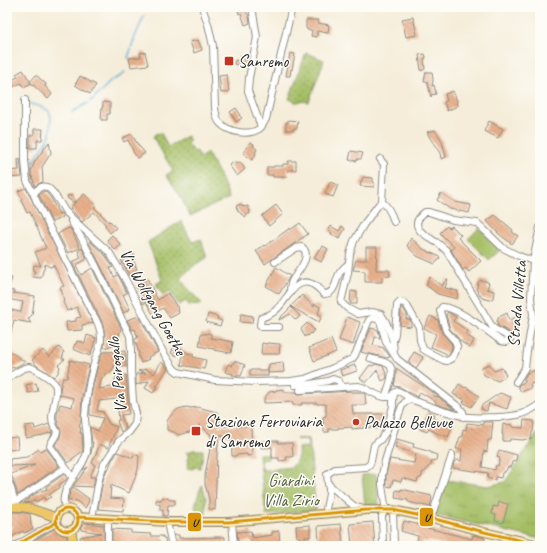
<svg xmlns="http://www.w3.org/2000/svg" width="547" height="553" viewBox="0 0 547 553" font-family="Caveat,sans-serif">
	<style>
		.grass { fill: url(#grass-dots); stroke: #687448 }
		.park { fill: url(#park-tufts); stroke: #687448 }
		.pitch { fill: #a4be64; stroke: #687448 }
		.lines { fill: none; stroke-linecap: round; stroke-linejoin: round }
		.stream { stroke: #5eaed8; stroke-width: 1.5 }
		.building { fill: url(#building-back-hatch) }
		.minor-casing { stroke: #908c82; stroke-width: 8 }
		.major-casing { stroke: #908c82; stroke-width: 10 }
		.minor { stroke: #fff; stroke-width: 6 }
		.major { stroke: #ecc669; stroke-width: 8 }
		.bus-1-casing { stroke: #fdfcf7; stroke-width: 6 }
		.bus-1 { stroke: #d89406; stroke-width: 3 }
		.poi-dot { fill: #c8321e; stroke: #fdfcf7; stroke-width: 1.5 }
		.labels { text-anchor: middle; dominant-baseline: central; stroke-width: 3; stroke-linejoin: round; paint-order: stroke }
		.poi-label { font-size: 17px; fill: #2b2b2b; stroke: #fdfcf7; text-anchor: start }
		.street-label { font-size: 17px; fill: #2b2b2b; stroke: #fdfcf7 }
		.park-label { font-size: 17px; fill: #555e3f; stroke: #fdfcf7 }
		.line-badge { stroke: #fdfcf7; stroke-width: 1.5 }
		.pale-badge-label { font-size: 11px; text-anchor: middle; font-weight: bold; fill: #111 }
	</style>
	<defs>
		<pattern id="grass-dots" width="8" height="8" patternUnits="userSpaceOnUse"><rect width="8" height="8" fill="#a4be64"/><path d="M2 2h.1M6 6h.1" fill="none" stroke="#869b53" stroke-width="1.8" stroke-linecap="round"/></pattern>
		<pattern id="park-tufts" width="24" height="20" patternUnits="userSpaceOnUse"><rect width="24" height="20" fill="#a4be64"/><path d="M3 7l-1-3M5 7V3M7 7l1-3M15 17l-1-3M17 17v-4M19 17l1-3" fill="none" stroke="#869b53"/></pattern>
		<pattern id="building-back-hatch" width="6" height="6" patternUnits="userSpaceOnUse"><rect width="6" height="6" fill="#e8b18c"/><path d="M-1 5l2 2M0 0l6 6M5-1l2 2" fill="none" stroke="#c79879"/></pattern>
	</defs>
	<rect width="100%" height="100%" fill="#fdfcf7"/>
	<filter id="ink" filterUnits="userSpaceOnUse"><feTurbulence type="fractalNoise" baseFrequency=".025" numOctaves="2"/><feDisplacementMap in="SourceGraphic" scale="8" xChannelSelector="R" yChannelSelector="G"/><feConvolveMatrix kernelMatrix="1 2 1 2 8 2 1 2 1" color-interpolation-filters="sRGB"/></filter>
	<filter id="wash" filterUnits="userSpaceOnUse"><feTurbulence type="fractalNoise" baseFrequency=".012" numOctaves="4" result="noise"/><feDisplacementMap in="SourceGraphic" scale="16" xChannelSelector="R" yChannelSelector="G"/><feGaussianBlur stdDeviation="0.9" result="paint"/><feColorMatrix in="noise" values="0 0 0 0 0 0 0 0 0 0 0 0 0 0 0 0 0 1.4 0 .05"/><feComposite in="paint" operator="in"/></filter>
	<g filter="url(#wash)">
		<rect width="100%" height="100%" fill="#f5edd9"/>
		<!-- grass -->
		<g class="grass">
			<polygon points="306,53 324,60 309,102 300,101 298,102 295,102 294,101 289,99"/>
			<path d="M161,133L168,147L187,136L190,141L187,144L195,152L197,151L200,158L207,153C216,167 224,182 229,198L190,216L179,194L166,175L173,171L153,137L155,134Z"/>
			<polygon points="181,221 192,242 201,239 206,254 207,258 196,264 180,278 188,289 202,303 200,305 193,304 190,307 186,301 179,305 169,291 163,295 156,284 162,280 148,242"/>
			<path d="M296,439H309L316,510L266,515L259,454H268V459L261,460V464L263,470L292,467C297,460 299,457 298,448L308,447L307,439Z"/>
			<polygon points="194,450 203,450 203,455 200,468 195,467 193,469 187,468 189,461 188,461 189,455 187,454 187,452"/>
			<polygon points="202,485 206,497 206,514 195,513 196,508 195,506 199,492"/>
		</g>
		<!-- park -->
		<polygon class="park" points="540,430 540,539 435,515 446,480 488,486 505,482 531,442"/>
		<!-- pitch -->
		<g class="pitch">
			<polygon points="479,228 500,250 489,260 468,239"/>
			<polygon points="376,474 379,504 365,505 362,475"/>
		</g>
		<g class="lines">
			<!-- stream -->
			<g class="stream">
				<polyline points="128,58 134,39 144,16"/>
				<polyline points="91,101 112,80 121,76 125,72"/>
				<path d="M30,104C37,105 43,107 49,111L51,117L50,135L46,143L39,152L31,167L32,185"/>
				<polyline points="72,112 88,103"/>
			</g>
		</g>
		<g id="blocks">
			<!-- building -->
			<g class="building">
				<polygon points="237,7 244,7 248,15 249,15 250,23 245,25 241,13 239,14"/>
				<polygon points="413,17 417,35 406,37 402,19"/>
				<polygon points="306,20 318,20 318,23 329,25 328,33 317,31 317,37 311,36 312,30 307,30 307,28 306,28"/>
				<polygon points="198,40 202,50 194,53 190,42"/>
				<polygon points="145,52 148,65 131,67 129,58 141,57 140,53"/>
				<polygon points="290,53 295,54 292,70 291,69 290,76 286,76"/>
				<polygon points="425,54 426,58 424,59 425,69 421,71 419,55"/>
				<polygon points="240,56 248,59 247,65 244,64 244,67 234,64 235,60 239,61"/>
				<polygon points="23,70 31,83 24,87 21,83 7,90 7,82 18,77 16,74"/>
				<polygon points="426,72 432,72 433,80 432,86 434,85 436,94 431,95 431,97 427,81 424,81"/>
				<polygon points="36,75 46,84 45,86 52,94 48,99 30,82"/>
				<polygon points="227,75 229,92 221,93 219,76"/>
				<polygon points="80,76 96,85 90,94 75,85"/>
				<polygon points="453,91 457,101 456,103 457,106 447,111 444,102 447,101 445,94"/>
				<polygon points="103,102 110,103 110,114 107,114 107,120 101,120 102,107 103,107"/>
				<polygon points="236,108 240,114 239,115 242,118 236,122 230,112"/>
				<polygon points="288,120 298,121 297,128 294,128 294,130 286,130 286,122 288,123"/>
				<polygon points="489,121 503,129 498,138 484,131"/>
				<polygon points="34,129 43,129 42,140 37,140 37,148 30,148 30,135 34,135"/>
				<polygon points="435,130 442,141 446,157 441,159 440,153 430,138 427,132"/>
				<polygon points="132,134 139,147 140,147 145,153 138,158 134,153 128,140 124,142 122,138"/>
				<polygon points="49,142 51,153 42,167 43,182 40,183 35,186 32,176 31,176 31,171 35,161"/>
				<polygon points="250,142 254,144 253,146 257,149 255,153 256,154 252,160 243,153"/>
				<polygon points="351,151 363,153 361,159 357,159 357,161 349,160"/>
				<polygon points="18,159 20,159 22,177 7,178 7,171 19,170"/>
				<polygon points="288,161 296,161 296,170 288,170 287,177 273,177 273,175 267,175 267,167 274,167 274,166 283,166 283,164 288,164"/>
				<polygon points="234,162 237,164 240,162 245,169 237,176 229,165"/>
				<polygon points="363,177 373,178 373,182 374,182 374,187 360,186 361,181 362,181"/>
				<polygon points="330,182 338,185 333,197 325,194"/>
				<polygon points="26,188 93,323 82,325 82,330 67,331 66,322 76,321 76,318 81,317 77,307 67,311 63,302 64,301 62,292 60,287 64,286 53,264 53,266 50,267 45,264 41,278 33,277 35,271 33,271 34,265 41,266 35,252 46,248 30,212 27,213 21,200 22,199 18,191"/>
				<polygon points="44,191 47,193 51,198 59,214 61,213 63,217 52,222 39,195"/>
				<polygon points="441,193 455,202 471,205 469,213 450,209 437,200"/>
				<polygon points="84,194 96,205 94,207 109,222 110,221 116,228 110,233 105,226 106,225 94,212 82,222 70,208 75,203 68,199 67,196 73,195 75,203"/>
				<polygon points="241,204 244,207 248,206 248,209 249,209 250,214 246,214 246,217 241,214 238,211 236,206"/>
				<polygon points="276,205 283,214 269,226 262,216"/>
				<polygon points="495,215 513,230 512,232 518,236 512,244 499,234 487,221"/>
				<polygon points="300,223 308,234 265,264 256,251 264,245 265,246 290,228 290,230"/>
				<polygon points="331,226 339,231 342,226 345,229 339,239 331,234 332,233 328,231"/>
				<polygon points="447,226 449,228 452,226 461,235 458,238 481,261 469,272 466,268 463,270 451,250 454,247 440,233"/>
				<polygon points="68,228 71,229 80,248 68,253 58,234"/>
				<polygon points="112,235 121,245 115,250 107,240"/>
				<polygon points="411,238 423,249 440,257 438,261 437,261 435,264 417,256 407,246"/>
				<polygon points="90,241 105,255 113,267 110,268 114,277 118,275 127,293 123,295 130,309 124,313 89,242"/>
				<polygon points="323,246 328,249 321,262 314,258 319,249 321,250"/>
				<polygon points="366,247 377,247 376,270 389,270 390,276 382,277 382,282 365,282 365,271 353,270 356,260 366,260"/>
				<polygon points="82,248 87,259 76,265 81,275 92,268 121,328 117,344 104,348 105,335 103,324 72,262 81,258 78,251"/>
				<polygon points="133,254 135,258 133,260 137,269 135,270 137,274 130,277 121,260"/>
				<polygon points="276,267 290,276 279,294 266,286"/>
				<polygon points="7,276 12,278 8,290 14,291 13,293 35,296 32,315 28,319 31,323 14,320 9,341 7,341 7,309 21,312 23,302 7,299"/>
				<polygon points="430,277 442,286 447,279 448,279 445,288 458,291 457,299 438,294 426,285 428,282 427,281"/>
				<polygon points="147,278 158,300 168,293 169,296 170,296 179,310 178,310 179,313 170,318 163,308 153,314 146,302 143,304 140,299 143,298 137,287 139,282"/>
				<polygon points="481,280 488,282 489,283 487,289 494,291 493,298 490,300 482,298 476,289 477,288 478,282"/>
				<polygon points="351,291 357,292 357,304 350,304"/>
				<polygon points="302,295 314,307 314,304 320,307 318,314 322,316 319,322 293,308 291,306"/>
				<polygon points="291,307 300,316 296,320 290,314 279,320 279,319"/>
				<polygon points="401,308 403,308 407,314 406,319 409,319 411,322 411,327 400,325"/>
				<polygon points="448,312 456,317 453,321 468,331 466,335 474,340 470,348 460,341 458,338 450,329 446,315"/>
				<polygon points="507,313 509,320 516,317 519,324 517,330 511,333 498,326 497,321 499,317"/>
				<polygon points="208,314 218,317 217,319 222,321 220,326 206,322"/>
				<polygon points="241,314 253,316 252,323 240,322"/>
				<polygon points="139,316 158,352 148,357 149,359 141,363 138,355 139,355 136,343 135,343 135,339 138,338 135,329 132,330 127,320"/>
				<polygon points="430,316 438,320 442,333 451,343 452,346 451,351 448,355 445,353 431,347 436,334 424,328"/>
				<polygon points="347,317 360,322 353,345 339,340"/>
				<polygon points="307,323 314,330 311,334 311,333 308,336 307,335 305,337 301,329"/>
				<polygon points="371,328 378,330 380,338 375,337 373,345 384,348 384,350 386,351 390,357 387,358 371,354 368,354 361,352"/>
				<polygon points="207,333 211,334 211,338 233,342 231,353 214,350 214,349 199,346 201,334 207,334"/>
				<polygon points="87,335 96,338 90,356 73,349 75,344 76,344 77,341 79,342 80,341 85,343"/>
				<polygon points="331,339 336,352 314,361 309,348"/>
				<polygon points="262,343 267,344 267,343 280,344 279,354 261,354"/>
				<polygon points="177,344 183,350 177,356 171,353 173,348"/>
				<polygon points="59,347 64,352 62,359 65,359 58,365 60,367 58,373 54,377 37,366 32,360 43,350 49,357"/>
				<polygon points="7,349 25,362 14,368 12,367 7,373"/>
				<polygon points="184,350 187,353 193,354 193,357 206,360 204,369 181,365"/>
				<polygon points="125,351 126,367 116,364 109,374 105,373 104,378 102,377 99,389 111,387 117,376 126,375 129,414 121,415 126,428 121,432 117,421 119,420 117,399 99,401 97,411 103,412 109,424 117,427 108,448 100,444 92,463 95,465 90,477 95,477 93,487 73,486 88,467 83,470 91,453 93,442 92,443 90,427 98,431 103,418 90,415 90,402 94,382 99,361 103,352"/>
				<polygon points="414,352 423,357 422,358 423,358 416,368 408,362"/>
				<polygon points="70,360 89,365 82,396 81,420 79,427 81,428 80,433 82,433 83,451 72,459 72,460 68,463 55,445 60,437 61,432 57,420 57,414 60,404 72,407 74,398 60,395 60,389 63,378 67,378"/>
				<polygon points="234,361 245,365 241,376 232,375 233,374 225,372 228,364 232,366"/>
				<polygon points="161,362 168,368 156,386 158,386 153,393 145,388 149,381 136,385 136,374 146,373 138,371 146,369 154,374"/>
				<polygon points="283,362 284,372 268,373 268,367 269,367 269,364"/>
				<polygon points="376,364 383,366 387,376 386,379 382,381 377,370 366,383 360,378 370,365 372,366"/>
				<polygon points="489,364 494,371 502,368 506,375 505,377 498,381 484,375 481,369 482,367"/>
				<polygon points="355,365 357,371 342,376 340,370"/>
				<polygon points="396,368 425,387 433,393 433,396 439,397 442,400 442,401 444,401 455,410 436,404 436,402 420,392 417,397 400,387 394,386 396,375"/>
				<polygon points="538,369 540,375 534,377 535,380 534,383 530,384 531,388 521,392 518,386 520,384 525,382 524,379 527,373"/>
				<rect x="250" y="370" width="18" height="6"/>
				<polygon points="36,383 38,391 28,393 26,385"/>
				<polygon points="459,384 465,388 466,387 479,396 471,407 463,402 465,400 453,394"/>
				<polygon points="284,389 284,392 296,392 298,394 300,394 351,391 351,392 361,392 365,394 366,405 352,405 353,414 383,414 383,428 374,429 374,427 352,429 352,427 338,428 338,429 329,429 329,432 324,432 323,417 326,416 326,404 317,404 317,403 301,403 302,405 293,405 292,402 264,403 264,399 269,392 276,391 276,390"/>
				<polygon points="500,393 511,397 507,409 489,403 487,411 481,409 482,405"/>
				<polygon points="186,407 192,408 197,407 217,412 221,418 218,426 251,426 252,455 247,456 247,454 236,455 236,456 232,456 231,436 219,436 217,454 215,510 209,509 209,499 205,484 205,475 212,438 210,434 199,424 200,431 193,432 193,431 178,435 174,432 167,430 167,421 171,415 178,409"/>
				<polygon points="428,412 435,415 433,418 445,423 446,420 454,423 448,437 442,434 441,435 429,429 427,432 420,429"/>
				<polygon points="524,420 534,421 533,432 532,432 531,440 524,439 524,440 510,439 510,441 503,441 503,434 502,434 503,424 512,425 512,427 523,428"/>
				<polygon points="483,422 493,422 491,440 488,440 487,452 484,451 482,467 495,470 496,465 498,466 500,458 497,457 499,450 517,455 516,460 512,462 511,466 507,468 506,471 502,473 501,478 496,477 495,480 487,478 488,473 453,468 454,462 458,460 461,461 462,449 456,449 460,437 462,437 463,429 466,430 467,423 483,425"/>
				<polygon points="49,424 52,432 51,434 51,432 43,435 26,438 25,426 34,425 35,429"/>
				<polygon points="17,437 18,449 7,450 7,438"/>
				<polygon points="397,439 414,444 413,447 431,452 431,453 437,455 436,460 432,461 431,465 427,468 426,471 422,473 422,477 418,479 417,482 402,478 401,482 393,480 391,487 387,486 386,485 386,475 390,459 414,463 416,454 395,447"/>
				<polygon points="260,441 278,441 278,443 292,443 293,457 286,457 287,460 279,461 279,458 272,458 272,447 261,448"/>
				<polygon points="46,448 59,466 18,495 11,474 35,465 10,466 10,459 27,457 39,449 40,451"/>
				<polygon points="117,452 133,458 134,454 139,456 138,469 137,473 129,493 111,485 110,498 124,499 123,511 98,509 103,480 107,469 108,470 112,460 113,458 114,458"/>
				<polygon points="64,474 67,478 65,481 59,485 60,487 49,495 51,497 45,500 44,497 36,502 35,500 31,503 24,502 36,493 47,489 46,487"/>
				<polygon points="73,487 89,499 88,503 85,508 77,501 68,500 70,492"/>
				<polygon points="401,489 432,496 430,507 408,502 408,500 395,498 396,490 401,491"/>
				<polygon points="163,497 167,498 170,500 175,500 175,505 168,505 167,516 163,516 163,510 160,510 160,504 156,504 156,500 161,500"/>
				<polygon points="499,502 508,504 503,523 495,521 496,515 492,514 493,506 498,507"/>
				<polygon points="10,512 20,512 30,514 31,525 33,529 24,533 23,531 7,539 7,537 13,524 7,525 7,514 11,513"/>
				<polygon points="404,521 428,527 427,528 472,539 473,535 485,538 483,546 449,546 428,541 427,542 422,541 422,546 416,546 418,536 401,531"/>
				<polygon points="373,522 375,546 352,546 350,524"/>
				<polygon points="84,523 104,525 104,546 81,546 80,537 101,533 81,530"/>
				<polygon points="341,524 343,546 319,546 318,526"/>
				<polygon points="310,525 310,537 305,537 306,546 300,546 300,537 297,537 296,526"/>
				<polygon points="56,528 61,533 66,535 68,544 63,546 56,546 54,541 44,546 24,546"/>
				<polygon points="112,529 131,530 131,533 151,534 151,536 163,536 163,538 165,538 166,546 112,546"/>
				<polygon points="251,531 252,538 272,535 272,532 279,531 280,544 253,546 252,541 238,543 237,532"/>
				<polygon points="174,535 179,535 179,538 225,537 225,546 176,546"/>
			</g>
		</g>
	</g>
	<g filter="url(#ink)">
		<use href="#blocks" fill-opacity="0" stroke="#908c82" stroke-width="1"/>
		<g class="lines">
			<defs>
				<g id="minor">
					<path d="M202,7L208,24L213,46L215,108C216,113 216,119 220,123C228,132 248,136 259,129C262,127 264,123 266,119L292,7"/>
					<polyline points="252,7 257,37 249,78 248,91 261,127"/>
					<polyline points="25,100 25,160 27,181 34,195"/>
					<polyline points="380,159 384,164 382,202"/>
					<polyline points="71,221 82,239 97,268 130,336 131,350 131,371 133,401 136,414 135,424 129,432 119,441 104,464 99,479 92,518"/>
					<path d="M394,222C392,215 388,206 382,202L379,204L364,224L354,241L350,254L348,273L341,302L347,308L358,314L372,312L381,314L386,322L393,341L394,354"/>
					<path d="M275,262L296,248L302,247C313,256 297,272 292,281C290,285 290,289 290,293"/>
					<path d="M279,327H262L260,325L261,318C267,316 273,314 277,309C287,300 296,276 312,284C317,286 321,291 324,294C335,294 335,283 339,274C341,270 345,267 348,264"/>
					<path d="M393,341L395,334L397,305L400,302L404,303L406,304L419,327L420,340L423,349L426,351L443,360L447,361L452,358L455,353L457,346L455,341L446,331L440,311L442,307C456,306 489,332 501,341L506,342L509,340L510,339L507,336L493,328L446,250C443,248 440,244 436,242C423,234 407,226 425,212H429L453,220L477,223L503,248L519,256L533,261"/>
					<path d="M370,358C375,360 384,361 388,364C397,369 388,389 385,397"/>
					<path d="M7,379C12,375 22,368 29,367C33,367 49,378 52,381C55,383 56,386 56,389C57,404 46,417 57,431C57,437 51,440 50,446L73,478"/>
					<polyline points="516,382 525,368 527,351 533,315 531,298 533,261 540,227"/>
					<polyline points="295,385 310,384 328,381 333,379 339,381 341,387"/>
					<path d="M300,390L358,386C372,389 374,398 391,397L394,393L398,391L404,394L410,399"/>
					<polyline points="7,486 10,485 15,502"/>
					<polyline points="12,507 15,502 65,468"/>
					<path d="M66,509C57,493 76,476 83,462C84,459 87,455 87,451C89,440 85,428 85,417C85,412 86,407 86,402C88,388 91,374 95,360C97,354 101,346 101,339C101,330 97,320 92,313L36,200L34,195C36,189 42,184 48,188C54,191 61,205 65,211C79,226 94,238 109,252L124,277L163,352L174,369L178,372L215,380L256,382L291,381L305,379L333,368L352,359L355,355L369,320L372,318L377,319L380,321L386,342L397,359L460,408L463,412L464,417"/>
					<polyline points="364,509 354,506 328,484 327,474 335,469 366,467 370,464 371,461 374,445 381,439 387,430 393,406 393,402 394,393"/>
					<polyline points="393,510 394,546"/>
					<path d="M326,514C325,502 332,496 328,484"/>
					<polyline points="431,518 452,455"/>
					<polyline points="108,519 108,546"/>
					<polyline points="167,522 172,546"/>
					<polyline points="232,522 234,546"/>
					<polyline points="15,546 57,522"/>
					<path d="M383,546L382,516L385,510V505L382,485V475L385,461L399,414L402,406L406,401L410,399C428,405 450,415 469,417C478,418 488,417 497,417C516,416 523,416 540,404"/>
				</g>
				<g id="major">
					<path d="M7,507C26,505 39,511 57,518"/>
					<circle cx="67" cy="520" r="11"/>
					<polyline points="78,517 167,522 228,522 367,510 393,510 431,518 480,531 540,545"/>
					<polyline points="71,530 74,546"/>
				</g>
			</defs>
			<!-- minor casing -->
			<use href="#minor" class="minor-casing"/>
			<!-- major casing -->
			<use href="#major" class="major-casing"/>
			<!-- minor -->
			<use href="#minor" class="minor"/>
			<!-- major -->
			<use href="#major" class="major"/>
			<defs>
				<g id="bus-1">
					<circle cx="67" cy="520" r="11"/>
					<polyline points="78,517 167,522 228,522 367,510 393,510 431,518 480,531 540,545"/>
					<polyline points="15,546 57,522"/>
				</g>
			</defs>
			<!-- bus-1 casing -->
			<use href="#bus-1" class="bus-1-casing"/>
			<!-- bus-1 -->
			<use href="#bus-1" class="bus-1"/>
		</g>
	</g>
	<!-- markers -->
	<g class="poi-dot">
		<rect x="224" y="56" width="10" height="10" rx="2"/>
		<circle cx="356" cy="422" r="4"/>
		<rect x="191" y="426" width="10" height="10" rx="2"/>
	</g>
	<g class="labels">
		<!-- poi labels -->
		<g class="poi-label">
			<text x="238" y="61">Sanremo</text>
			<text x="205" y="421">Stazione Ferroviaria<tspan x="205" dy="20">di Sanremo</tspan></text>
			<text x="364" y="422">Palazzo Bellevue</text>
		</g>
		<!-- street labels -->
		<g class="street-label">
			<text transform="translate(153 302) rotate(61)">Via Wolfgang Goethe</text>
			<text transform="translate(517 304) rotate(-85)">Strada Villetta</text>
			<text transform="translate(117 375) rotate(-96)">Via Peirogallo</text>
		</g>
		<!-- park labels -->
		<g class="park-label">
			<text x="291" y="480">Giardini<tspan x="291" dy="20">Villa Zirio</tspan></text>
		</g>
	</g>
	<g class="line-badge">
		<rect x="419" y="507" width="15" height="20" rx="4" fill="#d89406"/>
		<rect x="187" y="512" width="15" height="20" rx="4" fill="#d89406"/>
	</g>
	<g class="pale-badge-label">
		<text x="427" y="521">U</text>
		<text x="195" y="526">U</text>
	</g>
	<!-- margin -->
	<rect width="547" height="553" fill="none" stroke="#fdfcf7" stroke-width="24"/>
</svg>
